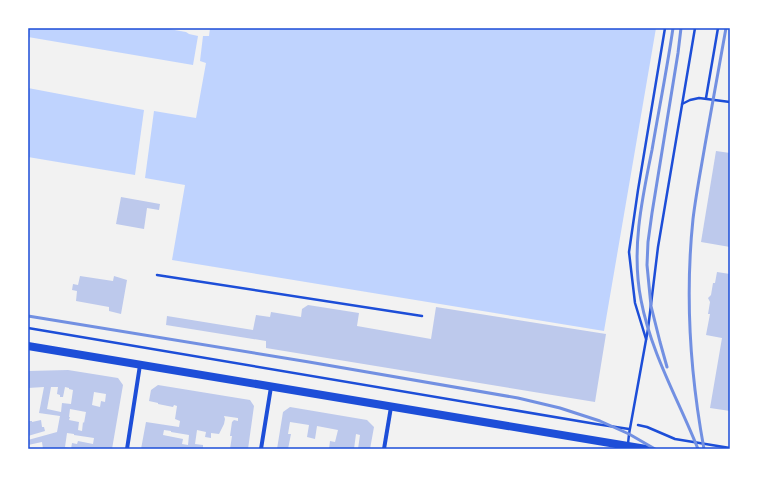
<svg xmlns="http://www.w3.org/2000/svg" width="758" height="477" viewBox="0 0 758 477" font-family="'Roboto Condensed',sans-serif">
	<style>
		.water { fill: #bfd3fe }
		.building { fill: #bdc9ec; fill-rule: evenodd }
		.lines { fill: none; stroke-linecap: round; stroke-linejoin: round }
		.path { stroke: #1d4ed8; stroke-width: 2.5 }
		.service { stroke: #1d4ed8; stroke-width: 2.5 }
		.minor { stroke: #1d4ed8; stroke-width: 4 }
		.secondary { stroke: #1d4ed8; stroke-width: 8 }
		.rail { stroke: #7290e2; stroke-width: 3 }
		.neatline { fill: none; stroke: #1d4ed8; stroke-width: 1.5 }
	</style>
	<rect width="100%" height="100%" fill="#f2f2f2"/>
	<!-- water -->
	<g class="water">
		<polygon points="28,28 163,28 186,32 189,34 198,36 193,65 28,37"/>
		<polygon points="210,28 656,28 604,331 172,260 185,185 145,178 154,111 196,118 206,63 200,61 203,36 209,36"/>
		<polygon points="28,88 144,110 135,175 28,157"/>
	</g>
	<!-- building -->
	<g class="building">
		<polygon points="716,151 730,153 730,247 701,242"/>
		<polygon points="121,197 160,204 159,210 147,208 144,229 116,224"/>
		<polygon points="717,272 730,274 730,411 710,408 722,338 706,335 710,314 708,314 710,302 708,298 711,295 713,283 715,283"/>
		<polygon points="80,276 113,281 114,276 127,280 121,314 109,311 109,307 76,301 77,291 72,290 73,284 78,285"/>
		<polygon points="308,305 359,313 357,326 431,339 436,307 606,334 595,402 266,348 266,341 166,325 167,316 253,330 256,315 270,317 271,312 301,317 302,309"/>
		<path d="M68,370L118,378L123,385L112,449H71L72,443L77,444L78,441L93,444L94,438L74,435V434L67,433L65,447L70,448V449H43L42,442L28,445V440L57,432L60,416L39,413L44,387L28,388V371ZM51,387H58L57,394L60,395V397H63L65,387L69,388V389L73,390L71,404L62,403L61,412L47,409ZM94,392L106,394L105,402L101,401L100,407L92,405ZM70,409L86,412L84,423L83,422L82,431L78,430L79,422L69,420L70,417H69Z"/>
		<path d="M158,385L250,400L254,406L248,449H230L232,436H230L232,422L234,420L238,421V418L224,416L225,419L224,424L219,434L211,433V438L205,437L206,432L197,430L195,444L203,445V449H141L146,422L179,427L180,421L175,419L177,406L174,405L173,407L158,404V403L149,401L151,390ZM164,430L171,431V432L189,435L188,445L182,444L183,439L163,435Z"/>
		<polygon points="290,407 367,420 374,427 370,449 358,449 360,435 356,434 354,449 329,449 330,441 335,442 338,430 317,426 315,439 307,437 309,425 290,422 288,434 291,434 288,449 277,449 283,412"/>
		<polygon points="41,420 42,427 44,427 45,431 28,436 28,421 32,421 32,422"/>
	</g>
	<g class="lines">
		<!-- path -->
		<polyline class="path" points="638,425 647,427 675,439 730,448"/>
		<!-- service -->
		<g class="service">
			<polyline points="706,98 718,28"/>
			<polyline points="682,104 690,100 699,98 730,102"/>
			<polyline points="157,275 422,316"/>
			<polyline points="28,328 596,424 629,429"/>
			<polyline points="646,339 635,303 629,252 638,190 665,28"/>
			<polyline points="628,444 629,434 648,329 658,247 695,28"/>
		</g>
		<!-- minor -->
		<g class="minor">
			<polyline points="127,449 140,365"/>
			<polyline points="261,449 271,387"/>
			<polyline points="384,449 391,407"/>
		</g>
		<!-- secondary -->
		<polyline class="secondary" points="28,346 646,449"/>
		<!-- rail -->
		<g class="rail">
			<path d="M673,28C667,69 659,109 652,150C642,199 631,250 641,300C651,353 678,399 698,449"/>
			<polyline points="28,316 309,362 518,398 560,408 600,421 629,434 655,449"/>
			<polyline points="667,367 660,342 651,306 647,265 648,242 652,213 678,53 681,28"/>
			<path d="M704,449C690,373 685,296 693,219C696,194 701,169 705,145C712,106 719,67 726,28"/>
		</g>
	</g>
	<!-- border -->
	<rect width="758" height="477" fill="none" stroke="#ffffff" stroke-width="58"/>
	<rect x="29" y="29" width="700" height="419" class="neatline"/>
</svg>
